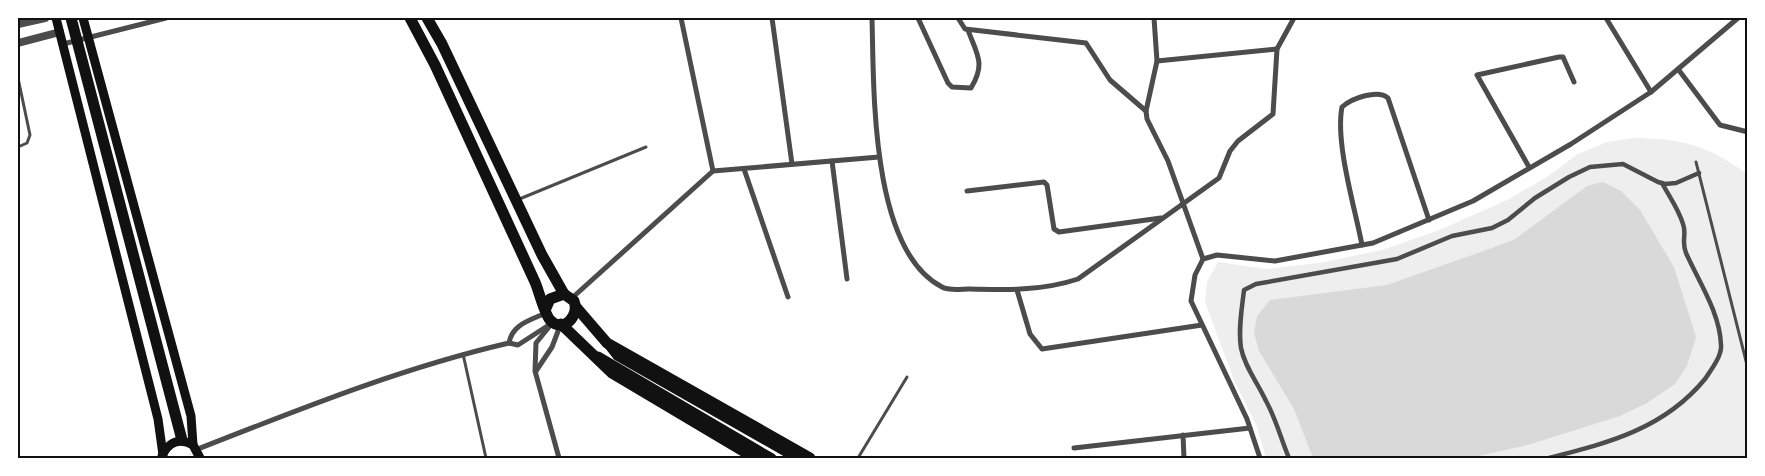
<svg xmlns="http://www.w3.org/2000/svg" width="1765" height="476" viewBox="0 0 1765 476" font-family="'Roboto Serif',serif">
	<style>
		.green { fill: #eee }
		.water { fill: #d9d9d9 }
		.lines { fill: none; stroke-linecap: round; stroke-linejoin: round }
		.service { stroke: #4c4c4c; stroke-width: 3 }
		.pedestrian { stroke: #4c4c4c; stroke-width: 4.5 }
		.minor { stroke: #4c4c4c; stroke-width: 5 }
		.tertiary { stroke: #4c4c4c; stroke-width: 8 }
		.secondary { stroke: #111; stroke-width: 9 }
		.trunk { stroke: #111; stroke-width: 11 }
		.neatline { fill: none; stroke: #111; stroke-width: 2 }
	</style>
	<rect width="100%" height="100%" fill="#fff"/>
	<!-- green -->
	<path class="green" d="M1634,138C1684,139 1707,145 1747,174V458H1266L1257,427L1234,380L1205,302L1207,282L1218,262L1266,269L1319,263L1382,250L1437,231L1507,200L1547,177L1578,154L1607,142Z"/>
	<!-- water -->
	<polygon class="water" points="1603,182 1621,191 1640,210 1674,267 1696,337 1687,366 1675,384 1647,403 1620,416 1528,445 1469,458 1313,458 1294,409 1259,351 1254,333 1257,316 1270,300 1387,285 1492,248 1515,239 1587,186"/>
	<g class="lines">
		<!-- service -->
		<g class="service">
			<polyline points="18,78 30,135 27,143 18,147"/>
			<polyline points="1696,162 1748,369"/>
			<polyline points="517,200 646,147"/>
			<polyline points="463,354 486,458"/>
			<polyline points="858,458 907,377"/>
		</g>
		<!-- pedestrian -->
		<g class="pedestrian">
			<path d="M1289,458C1281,439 1276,419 1266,401C1258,383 1245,368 1241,348C1238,329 1242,308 1244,290L1256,284L1397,259L1452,236L1492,228L1508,220L1535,198L1569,177L1590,167L1623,164L1658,182L1665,184L1676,183L1699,173"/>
			<path d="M1549,458C1608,443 1664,429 1705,379C1711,370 1722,356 1721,345C1720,313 1699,282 1686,253C1681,241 1687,234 1683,224C1679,210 1669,196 1662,183"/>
		</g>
		<!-- minor -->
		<g class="minor">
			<polyline points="772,18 792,164"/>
			<path d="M872,18C874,88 870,250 942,287C949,291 961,289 969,289C1006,290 1042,291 1078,279L1219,178L1230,151L1238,141L1273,114L1277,49L1294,18"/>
			<path d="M918,18L948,83L952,87L971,88C986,63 977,55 968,30"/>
			<polyline points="958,18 965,29 1086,43 1110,80 1146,111"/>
			<polyline points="1154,18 1157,61 1146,111 1147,119 1168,161 1203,259"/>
			<polyline points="1606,18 1651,92"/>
			<polyline points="63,44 166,18"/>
			<polyline points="1157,61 1277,49"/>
			<polyline points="1678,69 1720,125 1748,132"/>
			<polyline points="832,161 847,279"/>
			<polyline points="1529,167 1477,75 1559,57 1563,57 1574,82"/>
			<polyline points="744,169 788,297"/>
			<polyline points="713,171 879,157"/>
			<polyline points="967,191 1044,182 1047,185 1054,229 1059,232 1161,218"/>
			<path d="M1362,245C1355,208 1335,143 1342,107C1352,98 1378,89 1388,98L1429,220"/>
			<polyline points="1017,290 1030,334 1042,349 1202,325"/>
			<polyline points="572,298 713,171 681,18"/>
			<polyline points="549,327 536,343 535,371 559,458"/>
			<path d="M509,343C512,324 531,320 546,313"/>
			<polyline points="536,371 552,347 560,326"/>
			<polyline points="1183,435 1184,458"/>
			<polyline points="1074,448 1250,428"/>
			<path d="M198,449C300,409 401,368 509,343L518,345L552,323"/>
			<polyline points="1260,458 1247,419 1191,301 1195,275 1203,259 1217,255 1275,261 1373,243 1473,201 1571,144 1651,92 1738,18"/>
		</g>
		<!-- tertiary -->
		<g class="tertiary">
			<polyline points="18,24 45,18"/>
			<polyline points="18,43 60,32"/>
		</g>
		<!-- secondary -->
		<g class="secondary">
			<polyline points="56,18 158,419 163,455"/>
			<polyline points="83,18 191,416 193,445"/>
			<polyline points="607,343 617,356 796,458"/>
			<polyline points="598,356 772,458"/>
			<path d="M162,456C168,442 180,437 193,445L200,458"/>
		</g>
		<!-- trunk -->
		<g class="trunk">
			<polyline points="71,18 182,440"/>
			<path d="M410,18L435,65L535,282C539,291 544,313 550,320C563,334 580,316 574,301L564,294L550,299L546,308"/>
			<polyline points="427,18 442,44 542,255 564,294"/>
			<polyline points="576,307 607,343 810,458"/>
			<polyline points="561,324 612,373 755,458"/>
		</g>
	</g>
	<!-- border -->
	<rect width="1765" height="476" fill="none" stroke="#ffffff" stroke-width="38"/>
	<rect x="19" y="19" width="1727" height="438" class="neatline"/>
</svg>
